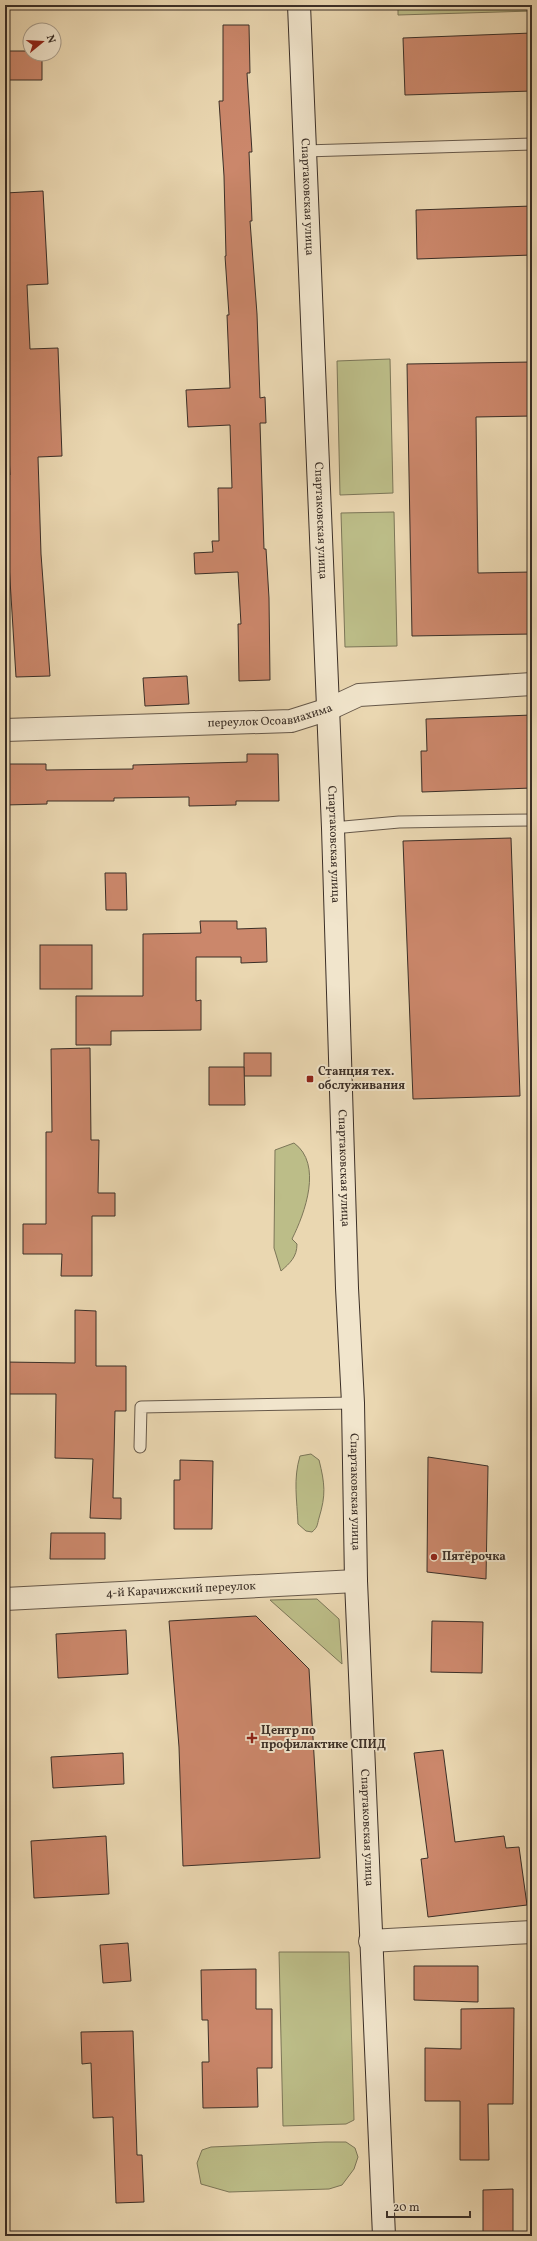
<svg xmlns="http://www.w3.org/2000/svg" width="537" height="2241" viewBox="0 0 537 2241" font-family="Vollkorn,serif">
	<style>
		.green { fill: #bcbd88; stroke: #7c7658 }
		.building { fill: #cb876b; stroke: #3b2f27 }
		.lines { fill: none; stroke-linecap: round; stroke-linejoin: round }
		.lane-casing { stroke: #67594a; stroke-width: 13 }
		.street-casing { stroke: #67594a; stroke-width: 24 }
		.secondary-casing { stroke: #3b2f27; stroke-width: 24 }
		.lane { stroke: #f1e5cc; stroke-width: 11 }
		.street { stroke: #f1e5cc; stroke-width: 22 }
		.secondary { stroke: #f1e5cc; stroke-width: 22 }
		.poi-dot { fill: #8f2418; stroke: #f1e5cc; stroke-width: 1.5 }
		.labels { text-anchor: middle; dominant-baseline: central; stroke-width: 4; stroke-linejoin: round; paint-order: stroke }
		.street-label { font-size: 12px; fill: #3b2f27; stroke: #f1e5cc }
		.poi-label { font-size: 12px; font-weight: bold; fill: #3b2f27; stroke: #f1e5cc; text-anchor: start }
	</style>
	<rect width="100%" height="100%" fill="#ead7b1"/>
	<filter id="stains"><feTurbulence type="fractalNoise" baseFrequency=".005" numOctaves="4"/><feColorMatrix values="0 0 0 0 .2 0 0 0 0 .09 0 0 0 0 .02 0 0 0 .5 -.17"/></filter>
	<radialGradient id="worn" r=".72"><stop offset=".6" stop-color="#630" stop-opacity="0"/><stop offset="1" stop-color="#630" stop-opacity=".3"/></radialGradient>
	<!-- green -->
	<g class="green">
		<polygon points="398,5 532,5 532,11 398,15"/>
		<polygon points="390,359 393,493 340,495 337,361"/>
		<polygon points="394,512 397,646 345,647 341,513"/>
		<path d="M294,1143C323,1164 305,1213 292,1239L297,1244C297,1257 290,1263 281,1271L274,1248L275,1150Z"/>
		<path d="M311,1454L319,1460C325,1484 326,1495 319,1518C317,1525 318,1527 312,1532L306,1531L298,1524C297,1500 293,1479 300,1456Z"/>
		<polygon points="317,1599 339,1619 342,1664 270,1600"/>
		<polygon points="279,1952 349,1952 354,2120 346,2124 283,2126"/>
		<polygon points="326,2142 346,2142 355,2148 358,2157 354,2169 342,2185 329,2189 229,2192 201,2184 197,2163 202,2150 211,2147"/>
	</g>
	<!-- building -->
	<g class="building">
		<polygon points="223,25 249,25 250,73 247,73 252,152 249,152 252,221 250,221 257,314 260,398 265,397 266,423 260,423 264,549 266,549 269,598 270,680 239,681 238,624 241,624 238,572 195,574 194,553 213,552 212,541 219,541 218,488 232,488 230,425 188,427 186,390 230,388 227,315 229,315 225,256 226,256 224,176 219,101 223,101"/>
		<polygon points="532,33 532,91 405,95 403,38"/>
		<polygon points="5,51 30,51 30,54 42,54 42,80 5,80"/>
		<polygon points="43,191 48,284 27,285 30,349 58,348 62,456 38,457 41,554 50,676 16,677 5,499 5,476 10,475 5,376 5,193"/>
		<polygon points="532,206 532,255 417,259 416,210"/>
		<polygon points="532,362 532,416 476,417 478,573 532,572 532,634 412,636 407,364"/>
		<polygon points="187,676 189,704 145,706 143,678"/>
		<polygon points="532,715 532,788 422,792 421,751 427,751 426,719"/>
		<polygon points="247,754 278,754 279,801 236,801 236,805 189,806 189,797 114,798 114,801 47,801 47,804 5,805 5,764 46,764 46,770 133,769 133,765 247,762"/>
		<polygon points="511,838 520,1096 413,1099 403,841"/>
		<polygon points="105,873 126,873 127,910 106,910"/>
		<polygon points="200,921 237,921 237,929 266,928 267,962 241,963 241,957 196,957 196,1001 201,1000 201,1030 111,1031 111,1045 76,1045 76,996 143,996 143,934 201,933"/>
		<rect x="40" y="945" width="52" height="44"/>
		<polygon points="90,1048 91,1140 99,1140 98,1193 115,1193 115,1216 92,1216 92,1276 61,1276 62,1254 23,1254 23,1224 46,1224 46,1132 52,1132 51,1049"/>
		<rect x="244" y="1053" width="27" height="23"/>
		<polygon points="209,1067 244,1067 245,1105 209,1105"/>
		<polygon points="75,1310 96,1311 96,1366 126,1366 126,1411 115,1411 113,1498 121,1498 121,1519 90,1518 93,1459 55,1458 56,1394 5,1394 5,1362 75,1363"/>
		<polygon points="428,1457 488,1466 486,1579 427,1572"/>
		<polygon points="180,1460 213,1461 212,1529 174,1529 174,1480 180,1480"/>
		<polygon points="51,1533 105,1533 105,1559 50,1559"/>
		<polygon points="256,1616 309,1669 320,1858 183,1866 179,1747 169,1621"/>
		<polygon points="432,1621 483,1622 482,1673 431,1672"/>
		<polygon points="126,1630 128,1674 58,1678 56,1634"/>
		<polygon points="443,1750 455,1842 504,1836 506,1848 519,1847 527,1905 428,1917 421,1859 428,1858 414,1753"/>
		<polygon points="123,1753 124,1784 53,1788 51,1757"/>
		<polygon points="106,1836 109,1894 34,1898 31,1841"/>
		<polygon points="128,1943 131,1981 103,1983 100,1945"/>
		<polygon points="414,1966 478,1966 478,2002 414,2000"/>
		<polygon points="256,1969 256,2009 272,2009 272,2068 257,2068 258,2107 203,2108 202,2062 209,2062 208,2020 202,2020 201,1970"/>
		<polygon points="514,2008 513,2104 488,2104 489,2160 460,2160 460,2101 425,2101 425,2048 461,2049 461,2009"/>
		<polygon points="133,2031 137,2155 142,2155 144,2202 116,2203 113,2117 93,2118 91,2063 82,2064 81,2032"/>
		<polygon points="513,2189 513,2232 483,2232 483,2190"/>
	</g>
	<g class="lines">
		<defs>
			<g id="lane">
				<polyline points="305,151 532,144"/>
				<polyline points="333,828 399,822 532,820"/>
				<polyline points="140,1447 141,1407 353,1403"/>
			</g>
			<g id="street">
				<path id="s1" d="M5,730L291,721L329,709L359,695L532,684"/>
				<path id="s2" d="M5,1599L356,1581"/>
				<polyline points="370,1941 532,1932"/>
			</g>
			<g id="secondary">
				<path id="s3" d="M299,5L333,828L347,1288L353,1403L356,1581L384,2236"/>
			</g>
		</defs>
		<!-- lane casing -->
		<use href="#lane" class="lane-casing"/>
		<!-- street casing -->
		<use href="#street" class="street-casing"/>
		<!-- secondary casing -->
		<use href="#secondary" class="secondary-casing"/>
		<!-- lane -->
		<use href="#lane" class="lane"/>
		<!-- street -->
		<use href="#street" class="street"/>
		<!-- secondary -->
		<use href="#secondary" class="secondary"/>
	</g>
	<!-- markers -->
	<g class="poi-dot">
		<rect x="306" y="1075" width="8" height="8" rx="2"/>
		<circle cx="434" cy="1557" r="4"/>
		<path d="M250 1732h4v4h4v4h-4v4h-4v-4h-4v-4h4z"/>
	</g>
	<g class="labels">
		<!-- street labels -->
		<g class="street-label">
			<text stroke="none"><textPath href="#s3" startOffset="192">Спартаковская улица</textPath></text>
			<text stroke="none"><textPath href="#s3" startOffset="516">Спартаковская улица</textPath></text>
			<text stroke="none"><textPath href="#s1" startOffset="266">переулок Осоавиахима</textPath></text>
			<text stroke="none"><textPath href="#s3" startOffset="840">Спартаковская улица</textPath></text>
			<text stroke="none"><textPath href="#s3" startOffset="1164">Спартаковская улица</textPath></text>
			<text stroke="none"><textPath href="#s3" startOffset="1488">Спартаковская улица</textPath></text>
			<text stroke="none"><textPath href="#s2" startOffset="176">4-й Карачижский переулок</textPath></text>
			<text stroke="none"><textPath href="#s3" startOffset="1824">Спартаковская улица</textPath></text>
		</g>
		<!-- poi labels -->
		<g class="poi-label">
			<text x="318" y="1072">Станция тех.<tspan x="318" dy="14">обслуживания</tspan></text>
			<text x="442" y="1557">Пятёрочка</text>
			<text x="261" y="1731">Центр по<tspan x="261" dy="14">профилактике СПИД</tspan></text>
		</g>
	</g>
	<!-- margin -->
	<rect width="537" height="2241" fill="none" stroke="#ead7b1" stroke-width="20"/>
	<rect x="6" y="6" width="525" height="2229" fill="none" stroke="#3b2f27" stroke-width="2"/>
	<rect x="10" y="10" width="517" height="2221" fill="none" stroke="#3b2f27"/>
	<!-- north arrow -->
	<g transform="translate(42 42) rotate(72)"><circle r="19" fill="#f1e5cc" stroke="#a89c8a"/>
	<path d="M0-3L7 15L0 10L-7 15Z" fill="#8f2418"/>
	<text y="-6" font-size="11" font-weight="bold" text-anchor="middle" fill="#3b2f27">N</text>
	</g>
	<!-- scale -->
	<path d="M387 2211v6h83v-6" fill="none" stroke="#3b2f27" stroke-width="2"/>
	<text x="393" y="2211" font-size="12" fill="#3b2f27" stroke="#f1e5cc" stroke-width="3" paint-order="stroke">20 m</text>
	<rect width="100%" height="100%" filter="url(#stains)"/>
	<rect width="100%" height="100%" fill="url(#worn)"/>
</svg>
